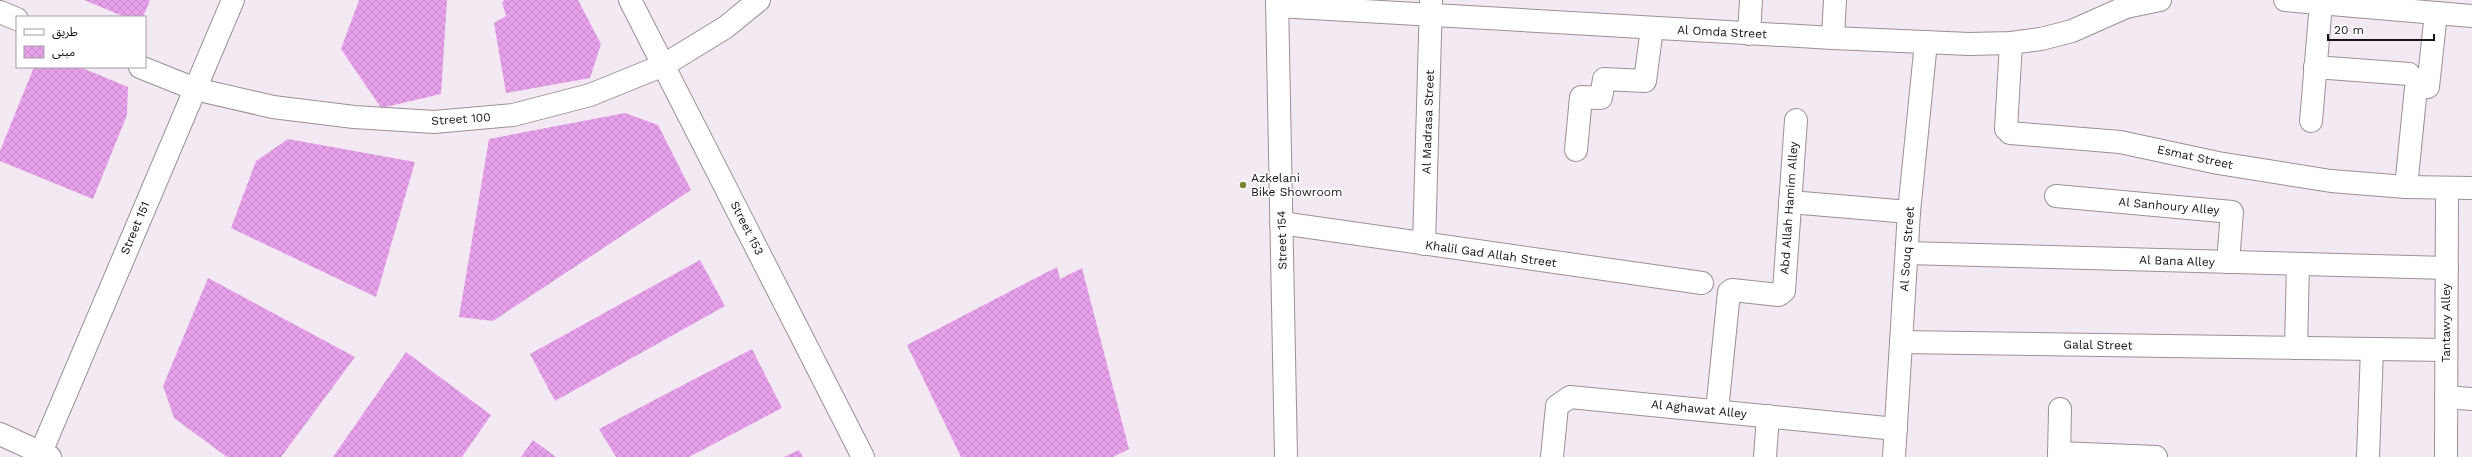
<svg xmlns="http://www.w3.org/2000/svg" width="2472" height="457" viewBox="0 0 2472 457" font-family="'Work Sans','Noto Sans Arabic',sans-serif">
	<style>
		.building { fill: url(#building-cross-hatch) }
		.lines { fill: none; stroke-linecap: round; stroke-linejoin: round }
		.minor-casing { stroke: #999099; stroke-width: 24 }
		.minor { stroke: #fff; stroke-width: 22 }
		.poi-dot { fill: #7b8532; stroke: #fff; stroke-width: 1.5 }
		.labels { text-anchor: middle; dominant-baseline: central; stroke-width: 3; stroke-linejoin: round; paint-order: stroke }
		.street-label { font-size: 12px; fill: #161216; stroke: #fff }
		.poi-label { font-size: 12px; fill: #161216; stroke: #fff; text-anchor: start }
	</style>
	<defs>
		<pattern id="building-cross-hatch" width="8" height="8" patternUnits="userSpaceOnUse"><rect width="8" height="8" fill="#e7a1ea"/><path d="M0 0l8 8M0 8l8-8" fill="none" stroke="#c58ac8"/></pattern>
	</defs>
	<rect width="100%" height="100%" fill="#f3e9f3"/>
	<!-- building -->
	<g class="building">
		<polygon points="84,0 150,0 143,17 125,17"/>
		<polygon points="359,0 447,0 441,94 381,108 341,49"/>
		<polygon points="505,0 578,0 601,44 590,78 506,93 494,23 506,16 502,2"/>
		<polygon points="34,67 80,67 128,87 127,115 93,199 0,161 0,151"/>
		<polygon points="625,113 658,125 691,190 493,321 459,317 489,139"/>
		<polygon points="288,139 415,162 376,297 231,228 256,161"/>
		<polygon points="700,260 725,306 555,401 530,354"/>
		<polygon points="1057,267 1060,279 1082,268 1129,449 1113,457 961,457 907,345"/>
		<polygon points="208,278 355,357 281,457 227,457 174,418 163,386"/>
		<polygon points="752,349 782,408 689,457 616,457 599,429"/>
		<polygon points="406,352 491,415 462,457 333,457"/>
		<polygon points="533,440 556,457 521,457"/>
		<polygon points="799,450 803,457 784,457"/>
	</g>
	<g class="lines">
		<defs>
			<g id="minor">
				<polyline points="630,0 863,457"/>
				<polyline points="1277,0 1286,457"/>
				<polyline points="2285,0 2472,16"/>
				<polyline points="1277,6 1833,38 1969,44 2011,43 2041,39 2072,31 2126,7 2160,0"/>
				<polyline points="0,12 17,19"/>
				<polyline points="1749,34 1751,0"/>
				<polyline points="1833,38 1835,0"/>
				<polyline points="2011,43 2006,129 2010,133 2120,142 2218,163 2331,181 2406,187 2472,188"/>
				<polyline points="140,67 195,89 273,107 354,117 434,122 513,115 590,95 664,65 726,27 759,0"/>
				<polyline points="2315,67 2409,74"/>
				<polyline points="2311,121 2321,3"/>
				<polyline points="1576,150 1581,97 1601,98 1604,79 1645,81 1652,28"/>
				<polyline points="2406,187 2416,88 2428,87 2436,13"/>
				<polyline points="2056,196 2232,212 2228,262"/>
				<polyline points="1790,202 1909,212"/>
				<polyline points="1281,223 1702,283"/>
				<polyline points="1424,244 1431,1"/>
				<polyline points="1907,253 2447,268"/>
				<polyline points="1901,342 2446,350"/>
				<polyline points="2296,348 2298,264"/>
				<polyline points="2446,397 2472,399"/>
				<polyline points="1717,411 1729,292 1732,290 1779,295 1784,291 1796,120"/>
				<polyline points="0,434 50,457"/>
				<polyline points="2059,453 2156,457"/>
				<polyline points="39,457 233,0"/>
				<polyline points="1552,457 1557,406 1570,397 1896,429"/>
				<polyline points="1765,457 1768,416"/>
				<polyline points="1894,457 1909,212 1926,42"/>
				<polyline points="2059,457 2060,409"/>
				<polyline points="2368,457 2372,349"/>
				<polyline points="2446,457 2447,189"/>
			</g>
		</defs>
		<!-- minor casing -->
		<use href="#minor" class="minor-casing"/>
		<!-- minor -->
		<use href="#minor" class="minor"/>
	</g>
	<!-- markers -->
	<circle class="poi-dot" cx="1243" cy="185" r="4"/>
	<g class="labels">
		<!-- street labels -->
		<g class="street-label">
			<text transform="translate(1722 32) rotate(3)">Al Omda Street</text>
			<text transform="translate(461 119) rotate(-4)">Street 100</text>
			<text transform="translate(1428 122) rotate(-88)">Al Madrasa Street</text>
			<text transform="translate(2195 157) rotate(12)">Esmat Street</text>
			<text transform="translate(2169 206) rotate(5)">Al Sanhoury Alley</text>
			<text transform="translate(1789 208) rotate(-86)">Abd Allah Hamim Alley</text>
			<text transform="translate(135 228) rotate(-67)">Street 151</text>
			<text transform="translate(747 228) rotate(63)">Street 153</text>
			<text transform="translate(1282 240) rotate(-91)">Street 154</text>
			<text transform="translate(1907 249) rotate(-86)">Al Souq Street</text>
			<text transform="translate(1491 254) rotate(8)">Khalil Gad Allah Street</text>
			<text transform="translate(2177 261) rotate(2)">Al Bana Alley</text>
			<text transform="translate(2446 323) rotate(-90)">Tantawy Alley</text>
			<text transform="translate(2098 345) rotate(1)">Galal Street</text>
			<text transform="translate(1699 409) rotate(6)">Al Aghawat Alley</text>
		</g>
		<!-- poi labels -->
		<g class="poi-label">
			<text x="1251" y="178">Azkelani<tspan x="1251" dy="14">Bike Showroom</tspan></text>
		</g>
	</g>
	<!-- legend -->
	<rect x="16" y="16" width="130" height="52" fill="#ffffff" stroke="#a2a0a2"/>
	<rect x="24" y="29" width="20" height="6" fill="#ffffff" stroke="#a2a0a2"/>
	<text x="52" y="36" font-size="12" fill="#161216">طريق</text>
	<rect x="24" y="46" width="20" height="12" fill="url(#building-cross-hatch)" stroke="#a2a0a2"/>
	<text x="52" y="56" font-size="12" fill="#161216">مبنى</text>
	<!-- scale -->
	<path d="M2328 34v6h106v-6" fill="none" stroke="#161216" stroke-width="2"/>
	<text x="2334" y="34" font-size="12" fill="#161216" stroke="#ffffff" stroke-width="3" paint-order="stroke">20 m</text>
</svg>
